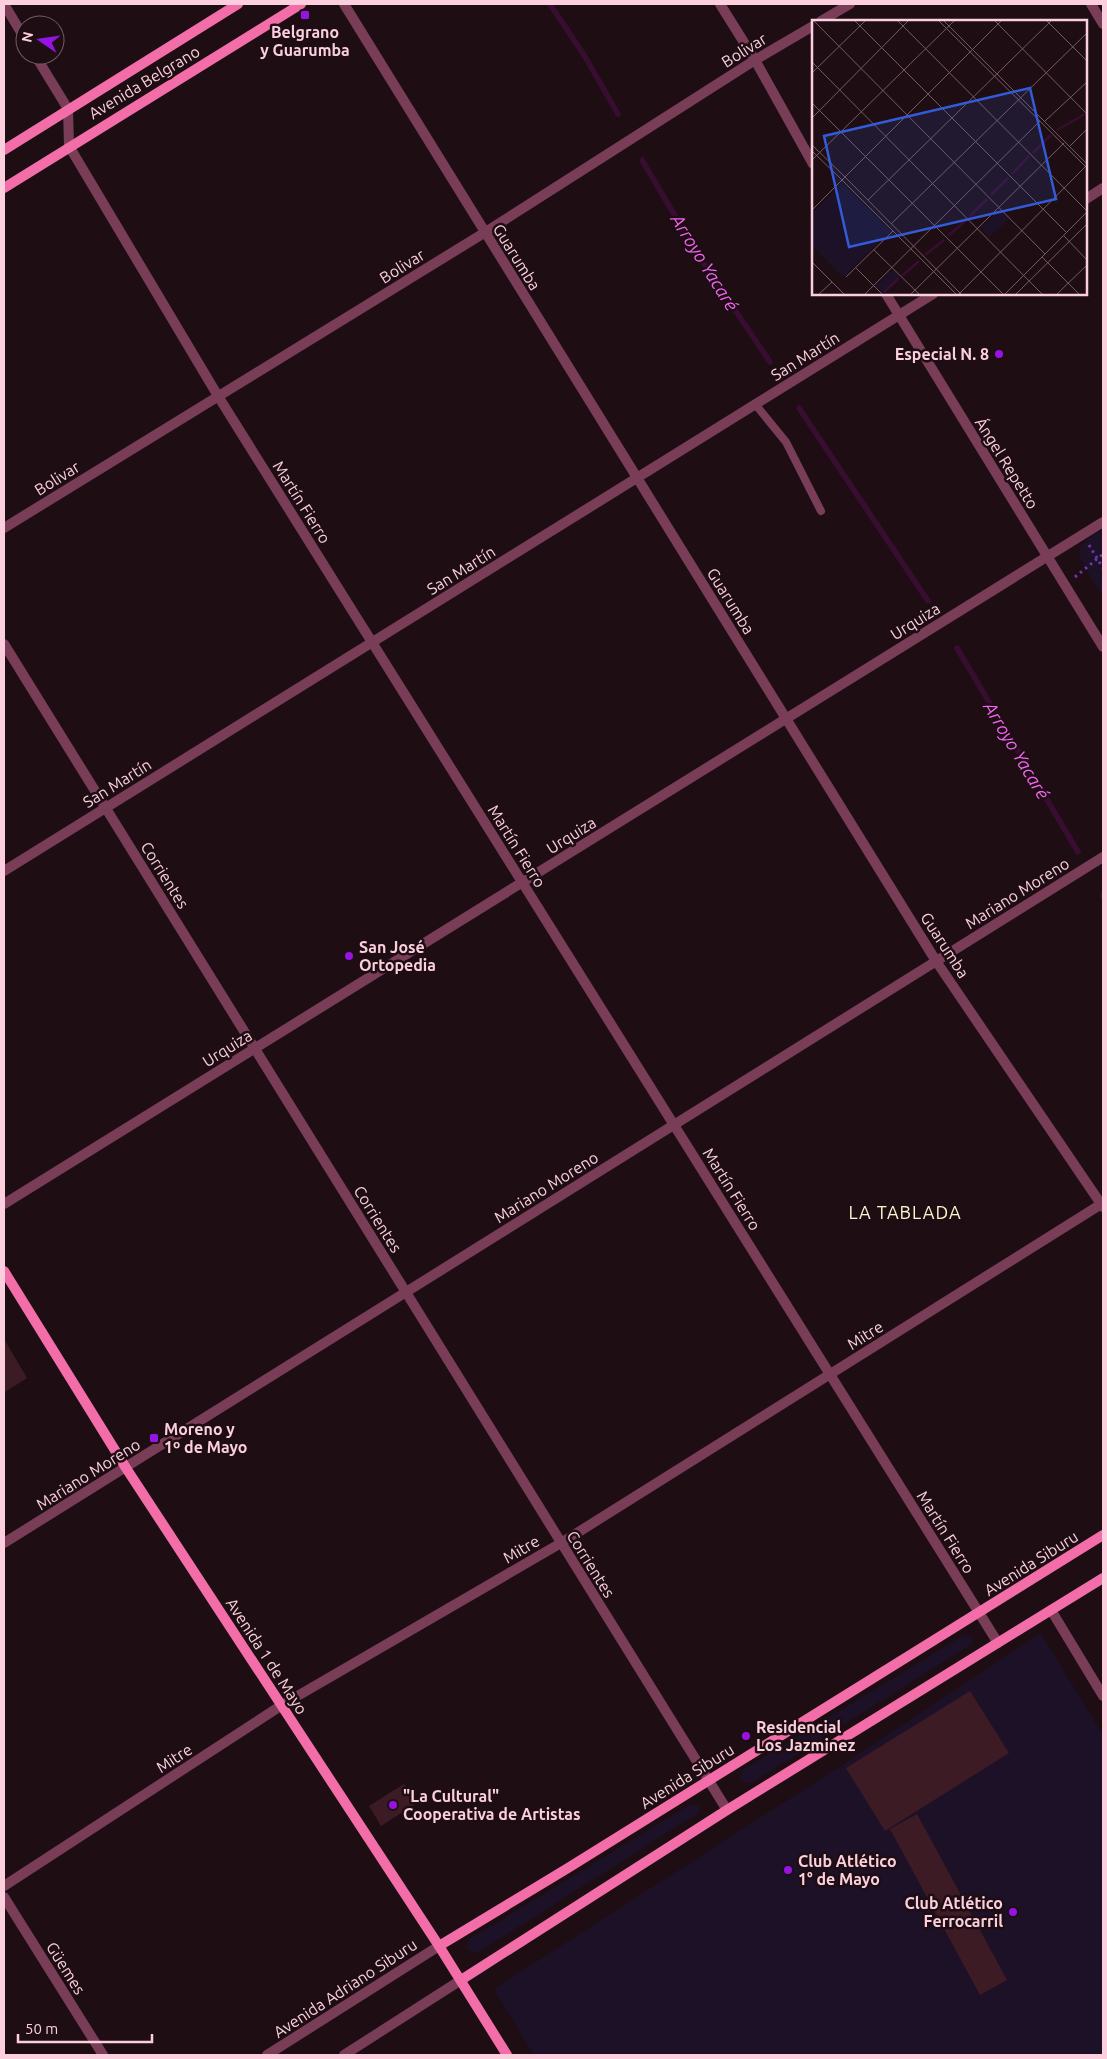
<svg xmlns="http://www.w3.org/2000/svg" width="1107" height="2059" viewBox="0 0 1107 2059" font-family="Ubuntu,sans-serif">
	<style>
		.green { fill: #1c1127 }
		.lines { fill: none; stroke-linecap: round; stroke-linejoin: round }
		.stream { stroke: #380d31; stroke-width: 5.5 }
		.building { fill: #3d1b24 }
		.path { stroke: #6c37a7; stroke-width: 3; stroke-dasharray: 2.5 4; stroke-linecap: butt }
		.service { stroke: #793d57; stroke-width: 8 }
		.minor { stroke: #793d57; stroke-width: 10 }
		.secondary { stroke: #f36ea9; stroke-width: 10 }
		.poi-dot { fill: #9613e3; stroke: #1e0e13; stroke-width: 2 }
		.labels { text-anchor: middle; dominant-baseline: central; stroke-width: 5; stroke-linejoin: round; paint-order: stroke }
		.poi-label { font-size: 16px; font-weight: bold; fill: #fbcfde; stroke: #1e0e13; text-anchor: start }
		.street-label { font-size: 16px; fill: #fbcfde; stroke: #1e0e13 }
		.water-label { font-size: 18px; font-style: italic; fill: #f265f2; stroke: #1e0e13 }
		.neighbourhood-label { font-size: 18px; letter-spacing: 1px; fill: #fbf7d1; stroke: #1e0e13 }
		.inset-river { fill: none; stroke: #380d31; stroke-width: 2.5 }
		.inset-road { fill: none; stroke: #765b64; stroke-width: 1 }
		.view { fill: #335bd9; fill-opacity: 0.15; stroke: #335bd9; stroke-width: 2.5 }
		.inset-edge { fill: none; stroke: #fbcfde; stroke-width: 2.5 }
	</style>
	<rect width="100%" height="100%" fill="#1e0e13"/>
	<!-- green -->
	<g class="green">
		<polygon points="1103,529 1103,597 1080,559 1080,547 1089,538"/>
		<polygon points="1041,1633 1103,1735 1103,2055 534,2055 494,1989 836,1769"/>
		<polygon points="964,1635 972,1636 973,1643 750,1784 740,1781 741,1771"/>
		<polygon points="691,1804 699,1805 700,1812 477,1953 467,1950 468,1940"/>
	</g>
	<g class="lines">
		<!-- stream -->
		<g class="stream">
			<polyline points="550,4 584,55 618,114"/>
			<polyline points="642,160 700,258 770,362"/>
			<polyline points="799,408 928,601"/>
			<polyline points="957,648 1078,852"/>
			<polyline points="1103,895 1103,896"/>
		</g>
	</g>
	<!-- building -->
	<g class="building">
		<polygon points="4,1339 27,1378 5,1392 4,1390"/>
		<polygon points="970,1691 1009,1753 885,1831 846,1768"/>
		<polygon points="404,1784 417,1803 381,1826 369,1806"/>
		<polygon points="917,1814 1007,1980 980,1995 890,1829"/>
	</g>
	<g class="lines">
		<!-- path -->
		<g class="path">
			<polyline points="1089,545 1103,568"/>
			<polyline points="1075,577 1103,554"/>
		</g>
		<!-- service -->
		<polyline class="service" points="755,404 786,442 821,511"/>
		<!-- minor -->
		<g class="minor">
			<polyline points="4,4 25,39"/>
			<polyline points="344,4 936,961 1103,1207"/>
			<polyline points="720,4 755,60 813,164"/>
			<polyline points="1091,4 1103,24"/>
			<polyline points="821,21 850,4"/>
			<polyline points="35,55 68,109 69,146 218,396 998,1643"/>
			<polyline points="1086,199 1103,188"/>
			<polyline points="886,294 1103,647"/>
			<polyline points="4,528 484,233 755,60 813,26"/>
			<polyline points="4,644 727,1810"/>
			<polyline points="4,871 933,294"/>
			<polyline points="4,1204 1103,522"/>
			<polyline points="4,1543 1103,857"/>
			<polyline points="1051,1610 1103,1696"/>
			<polyline points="4,1886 282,1705 561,1543 1103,1203"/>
			<polyline points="4,1897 103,2055"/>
			<polyline points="267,2055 439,1946"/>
			<polyline points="344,2055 461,1980"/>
		</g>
		<!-- secondary -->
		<g class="secondary">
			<polyline points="4,150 238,4"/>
			<polyline points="4,188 301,4"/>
			<polyline points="4,1271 126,1468 439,1946 507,2055"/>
			<polyline points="439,1946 568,1868 1103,1535"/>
			<polyline points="461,1980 727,1810 1103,1578"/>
		</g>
	</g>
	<!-- markers -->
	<g class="poi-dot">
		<rect x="300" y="10" width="10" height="10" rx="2.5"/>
		<circle cx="999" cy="354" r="5"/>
		<circle cx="349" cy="956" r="5"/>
		<rect x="149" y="1433" width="10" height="10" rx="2.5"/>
		<circle cx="746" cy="1736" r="5"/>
		<circle cx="393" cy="1805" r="5"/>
		<circle cx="788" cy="1870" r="5"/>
		<circle cx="1013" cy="1912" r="5"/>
	</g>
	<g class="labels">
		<!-- poi labels -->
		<g class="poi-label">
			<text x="305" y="32" text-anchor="middle">Belgrano<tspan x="305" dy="18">y Guarumba</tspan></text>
			<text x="989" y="354" text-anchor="end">Especial N. 8</text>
			<text x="359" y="947">San José<tspan x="359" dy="18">Ortopedia</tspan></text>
			<text x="164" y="1429">Moreno y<tspan x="164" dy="18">1º de Mayo</tspan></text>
			<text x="756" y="1727">Residencial<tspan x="756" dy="18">Los Jazminez</tspan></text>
			<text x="403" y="1796">"La Cultural"<tspan x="403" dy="18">Cooperativa de Artistas</tspan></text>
			<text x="798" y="1861">Club Atlético<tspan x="798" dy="18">1° de Mayo</tspan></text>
			<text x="1003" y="1903" text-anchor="end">Club Atlético<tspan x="1003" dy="18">Ferrocarril</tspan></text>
		</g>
		<!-- street labels -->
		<g class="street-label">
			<text transform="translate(744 50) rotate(-32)">Bolivar</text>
			<text transform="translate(144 82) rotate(-31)">Avenida Belgrano</text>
			<text transform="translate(517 257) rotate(58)">Guarumba</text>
			<text transform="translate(402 266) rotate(-32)">Bolivar</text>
			<text transform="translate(805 356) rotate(-32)">San Martín</text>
			<text transform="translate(1007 463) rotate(58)">Ángel Repetto</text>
			<text transform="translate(57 478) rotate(-32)">Bolivar</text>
			<text transform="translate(302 502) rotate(58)">Martín Fierro</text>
			<text transform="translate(461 570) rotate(-32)">San Martín</text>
			<text transform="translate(731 601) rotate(58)">Guarumba</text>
			<text transform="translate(915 621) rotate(-32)">Urquiza</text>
			<text transform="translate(117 783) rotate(-32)">San Martín</text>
			<text transform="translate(571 835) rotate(-32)">Urquiza</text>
			<text transform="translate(517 846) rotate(58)">Martín Fierro</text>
			<text transform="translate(165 875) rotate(58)">Corrientes</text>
			<text transform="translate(1017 893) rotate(-32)">Mariano Moreno</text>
			<text transform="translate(945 945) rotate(57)">Guarumba</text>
			<text transform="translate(227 1048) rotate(-32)">Urquiza</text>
			<text transform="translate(546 1187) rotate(-32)">Mariano Moreno</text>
			<text transform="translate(732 1189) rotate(58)">Martín Fierro</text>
			<text transform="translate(378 1219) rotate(58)">Corrientes</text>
			<text transform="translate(865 1335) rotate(-32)">Mitre</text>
			<text transform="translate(88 1474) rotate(-32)">Mariano Moreno</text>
			<text transform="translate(946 1532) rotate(58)">Martín Fierro</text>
			<text transform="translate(521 1549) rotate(-30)">Mitre</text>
			<text transform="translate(1031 1563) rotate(-32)">Avenida Siburu</text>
			<text transform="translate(591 1564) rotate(58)">Corrientes</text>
			<text transform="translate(267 1656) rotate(57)">Avenida 1 de Mayo</text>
			<text transform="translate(174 1758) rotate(-33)">Mitre</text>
			<text transform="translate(687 1776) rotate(-32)">Avenida Siburu</text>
			<text transform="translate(66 1968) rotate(58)">Güemes</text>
			<text transform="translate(345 1988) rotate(-33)">Avenida Adriano Siburu</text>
		</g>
		<!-- water labels -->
		<g class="water-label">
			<text transform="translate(705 262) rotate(58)">Arroyo Yacaré</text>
			<text transform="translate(1017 750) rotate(59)">Arroyo Yacaré</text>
		</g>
		<!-- neighbourhood labels -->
		<g class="neighbourhood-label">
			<text x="905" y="1212">LA TABLADA</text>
		</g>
	</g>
	<!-- overview -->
	<g transform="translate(812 20)">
		<rect width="275" height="275" fill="#1e0e13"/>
		<path d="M30,164L79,211L31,257L0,225V193ZM187,190L198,198L177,217L169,207ZM82,249L88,256L71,273L64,266Z" fill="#1c1127"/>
		<path class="inset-river" d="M245,110L273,94M221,133L239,115M200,154L217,136M179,175L196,158M158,196L175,179M136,216L154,200M113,235L132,220M90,256L107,241M72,272L87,258"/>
		<path class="inset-road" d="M2,1L233,234M43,1L254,212M86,1L275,191M127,1L275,148M132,1L275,144M183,1L275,94M235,1L275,41M0,42L230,274M0,53L53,1M0,83L191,274M0,98L96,1M233,101L275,62M0,125L33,157M257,127L275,109M0,131L30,160M0,140L142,1M33,157L149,274M30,160L144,274M56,180L239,1M0,190L189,1M79,204L275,13M252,216L275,240M62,230L107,274M230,237L267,274M0,242L32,274M44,248L70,274M34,257L81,211M7,274L20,262M53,274L228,101M99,274L252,123M147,274L274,146M193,274L275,192M204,274L275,204M245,274L275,245"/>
		<path class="view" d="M218,68L244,179L37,227L12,116Z"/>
		<rect width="275" height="275" class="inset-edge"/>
	</g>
	<!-- border -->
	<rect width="1107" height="2059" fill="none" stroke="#fbcfde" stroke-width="10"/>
	<!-- north arrow -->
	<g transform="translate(40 40) rotate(283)"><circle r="24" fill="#1e0e13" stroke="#765b64"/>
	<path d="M0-4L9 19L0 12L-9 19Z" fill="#9613e3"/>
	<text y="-8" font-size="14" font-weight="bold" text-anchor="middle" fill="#fbcfde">N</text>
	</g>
	<!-- scale -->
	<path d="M18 2034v8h134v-8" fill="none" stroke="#fbcfde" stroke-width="2.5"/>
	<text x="25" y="2034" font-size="15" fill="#fbcfde" stroke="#1e0e13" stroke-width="4" paint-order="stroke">50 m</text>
</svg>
